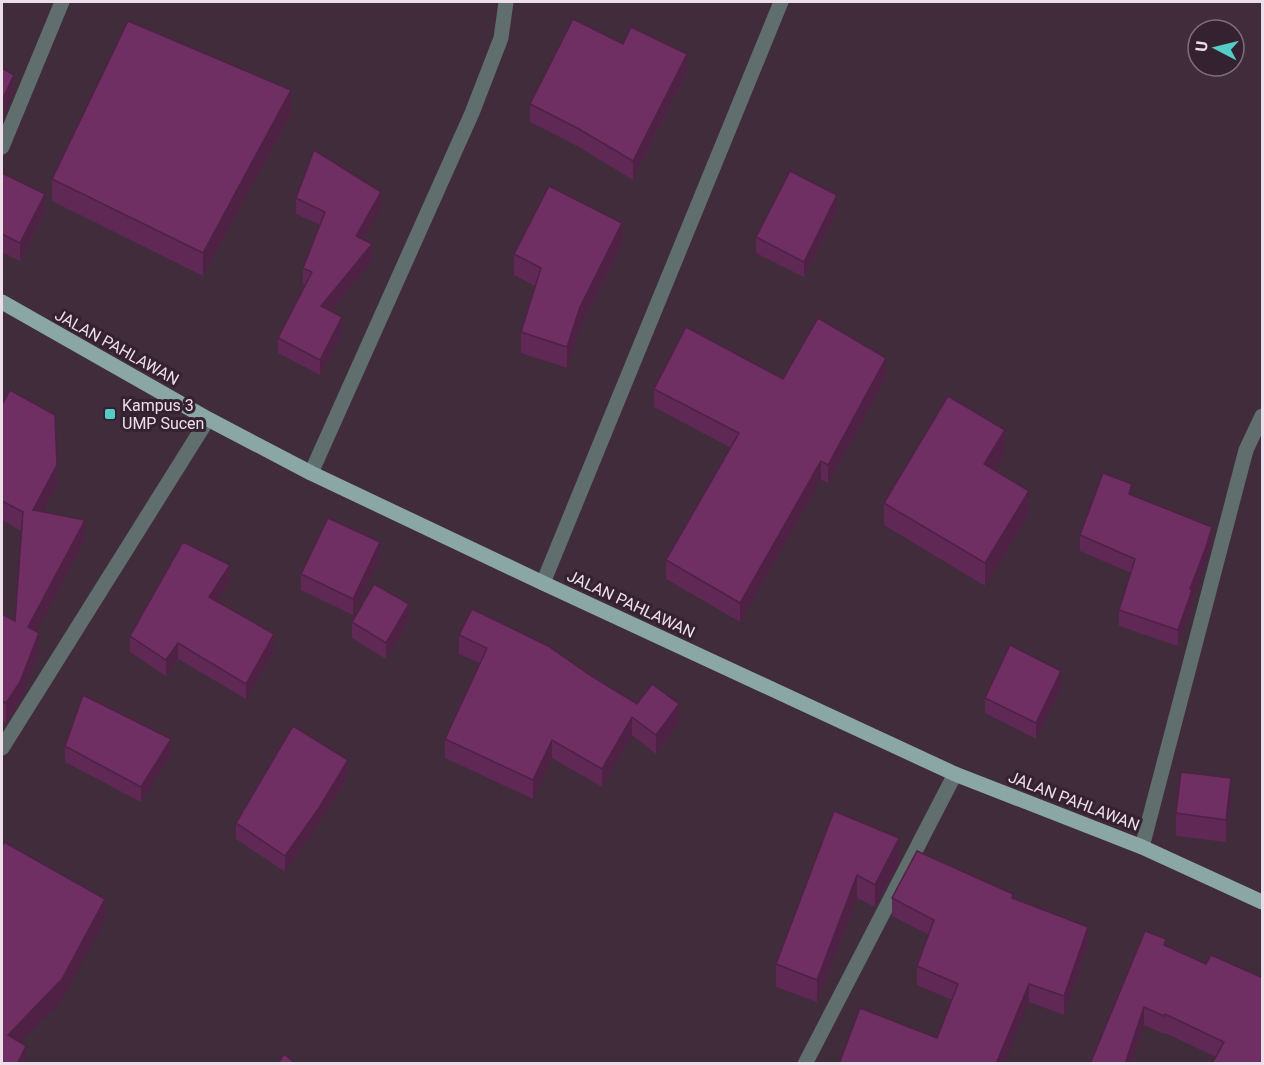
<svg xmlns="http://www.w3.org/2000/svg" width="1264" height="1065" viewBox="0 0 1264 1065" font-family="Roboto,sans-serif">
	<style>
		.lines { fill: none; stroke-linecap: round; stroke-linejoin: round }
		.minor { stroke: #606e6d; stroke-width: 15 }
		.major { stroke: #8aa7a5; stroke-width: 15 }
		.wall { fill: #5f2855 }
		.shaded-wall { fill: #4e2145 }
		.building { fill: #6f2f63; stroke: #4e2145; stroke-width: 1.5 }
		.poi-dot { fill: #54cdc7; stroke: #352231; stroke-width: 2 }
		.labels { text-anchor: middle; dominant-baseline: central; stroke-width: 6; stroke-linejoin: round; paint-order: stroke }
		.street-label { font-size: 16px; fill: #eddfe9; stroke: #352231 }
		.poi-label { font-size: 16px; fill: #eddfe9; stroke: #352231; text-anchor: start }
	</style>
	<rect width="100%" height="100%" fill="#402c3b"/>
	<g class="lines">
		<!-- minor -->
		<g class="minor">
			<polyline points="2,147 62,2"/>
			<polyline points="311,473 472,113 501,38 506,2"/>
			<polyline points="543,583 781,2"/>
			<polyline points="2,748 208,419"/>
			<polyline points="1142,847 1246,450 1262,416"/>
			<polyline points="805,1064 955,774"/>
		</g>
		<!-- major -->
		<polyline class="major" points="2,302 208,419 311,473 543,583 955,774 1142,847 1262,902"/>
	</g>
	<!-- wall -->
	<g class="wall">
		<polygon points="623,44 687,72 633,180 579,147 530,122 530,104"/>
		<polygon points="291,113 203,276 52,201 52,179"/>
		<polygon points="2,173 45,212 20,261 2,252"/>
		<polygon points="296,198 381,208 363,240 372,260 330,311 342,333 320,375 278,353 278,338 306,285 303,284 303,268 320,225 296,214"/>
		<polygon points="837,211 804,277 756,253 756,237"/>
		<polygon points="622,244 580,328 567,368 521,353 521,332 535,286 514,275 514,254"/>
		<polygon points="886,377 828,483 821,479 740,622 666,579 666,560 731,448 654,407 654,389 783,379"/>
		<polygon points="2,405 57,485 42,512 85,540 36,631 39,652 20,701 6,723 2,720 2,614 15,621 21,531 2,520"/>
		<polygon points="1005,452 994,470 1029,514 985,586 884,525 884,503"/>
		<polygon points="1263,487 1263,501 1261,501 1261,493"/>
		<polygon points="1132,495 1212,543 1206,563 1192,600 1192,606 1178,646 1119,626 1119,610 1131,573 1080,551 1080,535"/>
		<polygon points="380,558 353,615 301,590 301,574"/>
		<polygon points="230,581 216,601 274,650 246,699 178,659 166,676 130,652 130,636"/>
		<polygon points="409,620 386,659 352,638 352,622"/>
		<polygon points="459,635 590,675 637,704 679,722 656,754 632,735 602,787 552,758 533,799 445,758 445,739 480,663 459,654"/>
		<polygon points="1061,687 1036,739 985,713 985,698"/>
		<polygon points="65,746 171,755 141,802 65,762"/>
		<polygon points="348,776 319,823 285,872 236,839 236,823"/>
		<polygon points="1231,801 1226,842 1176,836 1176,813"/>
		<polygon points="834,811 899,861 875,907 857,898 817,1002 776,987 776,964"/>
		<polygon points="892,898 1013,898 1088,945 1064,1015 1029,1002 937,1038 952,1000 917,985 917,966 929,935 892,916"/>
		<polygon points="1166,946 1206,964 1262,979 1216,1057 1165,1033 1164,1034 1144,1025 1131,1064 1090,1064"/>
	</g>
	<!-- shaded-wall -->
	<g class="shaded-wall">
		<polygon points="687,54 687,72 633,180 633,161"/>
		<polygon points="14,75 14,93 2,118 2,100"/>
		<polygon points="291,90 291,113 203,276 203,253"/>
		<polygon points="381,192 381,208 356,252 356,236"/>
		<polygon points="45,194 45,212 20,261 20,243"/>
		<polygon points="837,195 837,211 804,277 804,262"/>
		<polygon points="622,223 622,244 580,328 567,368 567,347 580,307"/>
		<polygon points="372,244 372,260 321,322 321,306"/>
		<polygon points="342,317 342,333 320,375 320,360"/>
		<polygon points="886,358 886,377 828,483 828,465"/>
		<polygon points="1005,430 1005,452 984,487 984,464"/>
		<polygon points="821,461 821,479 740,622 740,603"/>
		<polygon points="57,465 57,485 33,530 33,510"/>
		<polygon points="1132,484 1132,500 1129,494"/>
		<polygon points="1029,491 1029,514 985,586 985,563"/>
		<polygon points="85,520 85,540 28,647 28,627"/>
		<polygon points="1212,527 1212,543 1206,563 1192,600 1192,606 1178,646 1178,630 1190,589"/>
		<polygon points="380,542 380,558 353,615 353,599"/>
		<polygon points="230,565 230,581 209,613 209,597"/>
		<polygon points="409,604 409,620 386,659 386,643"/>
		<polygon points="39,633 39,652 20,701 6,723 6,703"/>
		<polygon points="274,634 274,650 246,699 246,684"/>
		<polygon points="178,643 178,659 166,676 166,660"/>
		<polygon points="1061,671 1061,687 1036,739 1036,723"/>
		<polygon points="679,704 679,722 656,754 656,735"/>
		<polygon points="632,717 632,735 602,787 602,769"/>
		<polygon points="171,739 171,755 141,802 141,787"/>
		<polygon points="552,740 552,758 533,799 533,780"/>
		<polygon points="348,760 348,776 319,823 285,872 285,856"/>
		<polygon points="1231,778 1231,801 1226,842 1226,820"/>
		<polygon points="899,838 899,861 875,907 875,885"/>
		<polygon points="857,875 857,898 817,1002 817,980"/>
		<polygon points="105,899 105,920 62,1000 8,1055 8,1035"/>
		<polygon points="1088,927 1088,945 1064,1015 1064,996"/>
		<polygon points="1029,984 1029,1002 1004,1064 996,1064"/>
		<polygon points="1144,1007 1144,1025 1131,1064 1125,1064"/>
		<polygon points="26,1046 26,1064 17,1064"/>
	</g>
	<!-- building -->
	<g class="building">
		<polygon points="573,19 623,44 631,27 687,54 633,161 579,129 530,104"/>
		<polygon points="128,21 291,90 203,253 52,179"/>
		<polygon points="2,68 14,75 2,100"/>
		<polygon points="314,150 381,192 356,236 372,244 321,306 342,317 320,360 278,338 312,272 303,268 325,212 296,198"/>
		<polygon points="790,171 837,195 804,262 756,237"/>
		<polygon points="2,173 45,194 20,243 2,234"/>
		<polygon points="549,186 622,223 580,307 567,347 521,332 541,268 514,254"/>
		<polygon points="818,318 886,358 828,465 821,461 740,603 666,560 739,433 654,389 686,327 783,379"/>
		<polygon points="10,390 55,415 57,465 33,510 85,520 28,627 39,633 20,682 6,703 2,701 2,614 15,621 23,512 2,501 2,405"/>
		<polygon points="948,396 1005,430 984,464 1029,491 985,563 884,503"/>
		<polygon points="1103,473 1132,484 1129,494 1212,527 1206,547 1190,589 1192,590 1178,630 1119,610 1135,559 1080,535"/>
		<polygon points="328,518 380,542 353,599 301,574"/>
		<polygon points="183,542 230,565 209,597 274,634 246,684 178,643 166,660 130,636"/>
		<polygon points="374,584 409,604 386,643 352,622"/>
		<polygon points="472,609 548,646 590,675 637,704 652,684 679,704 656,735 632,717 602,769 552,740 533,780 445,739 487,648 459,635"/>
		<polygon points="1010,645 1061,671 1036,723 985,698"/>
		<polygon points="83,695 171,739 141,787 65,746"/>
		<polygon points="293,726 348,760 319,808 285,856 236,823"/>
		<polygon points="1181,772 1231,778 1226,820 1176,813"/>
		<polygon points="834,811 899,838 875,885 857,875 817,980 776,964"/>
		<polygon points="4,842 105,899 62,979 8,1035 26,1046 17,1064 2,1064 2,848"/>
		<polygon points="917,851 1013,894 1012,898 1088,927 1064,996 1029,984 996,1064 839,1064 860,1008 937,1038 958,984 917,966 934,920 892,898"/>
		<polygon points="1145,931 1166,939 1164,945 1206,964 1211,955 1263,978 1263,1064 1212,1064 1224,1042 1165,1014 1164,1016 1144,1007 1125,1064 1090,1064"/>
		<polygon points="284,1054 296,1064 278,1064"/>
	</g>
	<!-- markers -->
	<rect class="poi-dot" x="104" y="408" width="12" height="12" rx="3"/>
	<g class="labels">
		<!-- street labels -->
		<g class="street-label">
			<text transform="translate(117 347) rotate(29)">JALAN PAHLAWAN</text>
			<text transform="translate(631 604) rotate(25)">JALAN PAHLAWAN</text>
			<text transform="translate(1074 801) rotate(21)">JALAN PAHLAWAN</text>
		</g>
		<!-- poi labels -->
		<g class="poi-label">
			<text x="122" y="405">Kampus 3<tspan x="122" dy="18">UMP Sucen</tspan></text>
		</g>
	</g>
	<!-- border -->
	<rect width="1264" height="1065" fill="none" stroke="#eddfe9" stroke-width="6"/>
	<!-- north arrow -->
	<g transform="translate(1216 48) rotate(277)"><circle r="28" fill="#352231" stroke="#7f6e7b" stroke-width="1.5"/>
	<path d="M0-4.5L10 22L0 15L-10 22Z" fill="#54cdc7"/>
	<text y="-9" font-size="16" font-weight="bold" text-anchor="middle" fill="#eddfe9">U</text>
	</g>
</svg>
